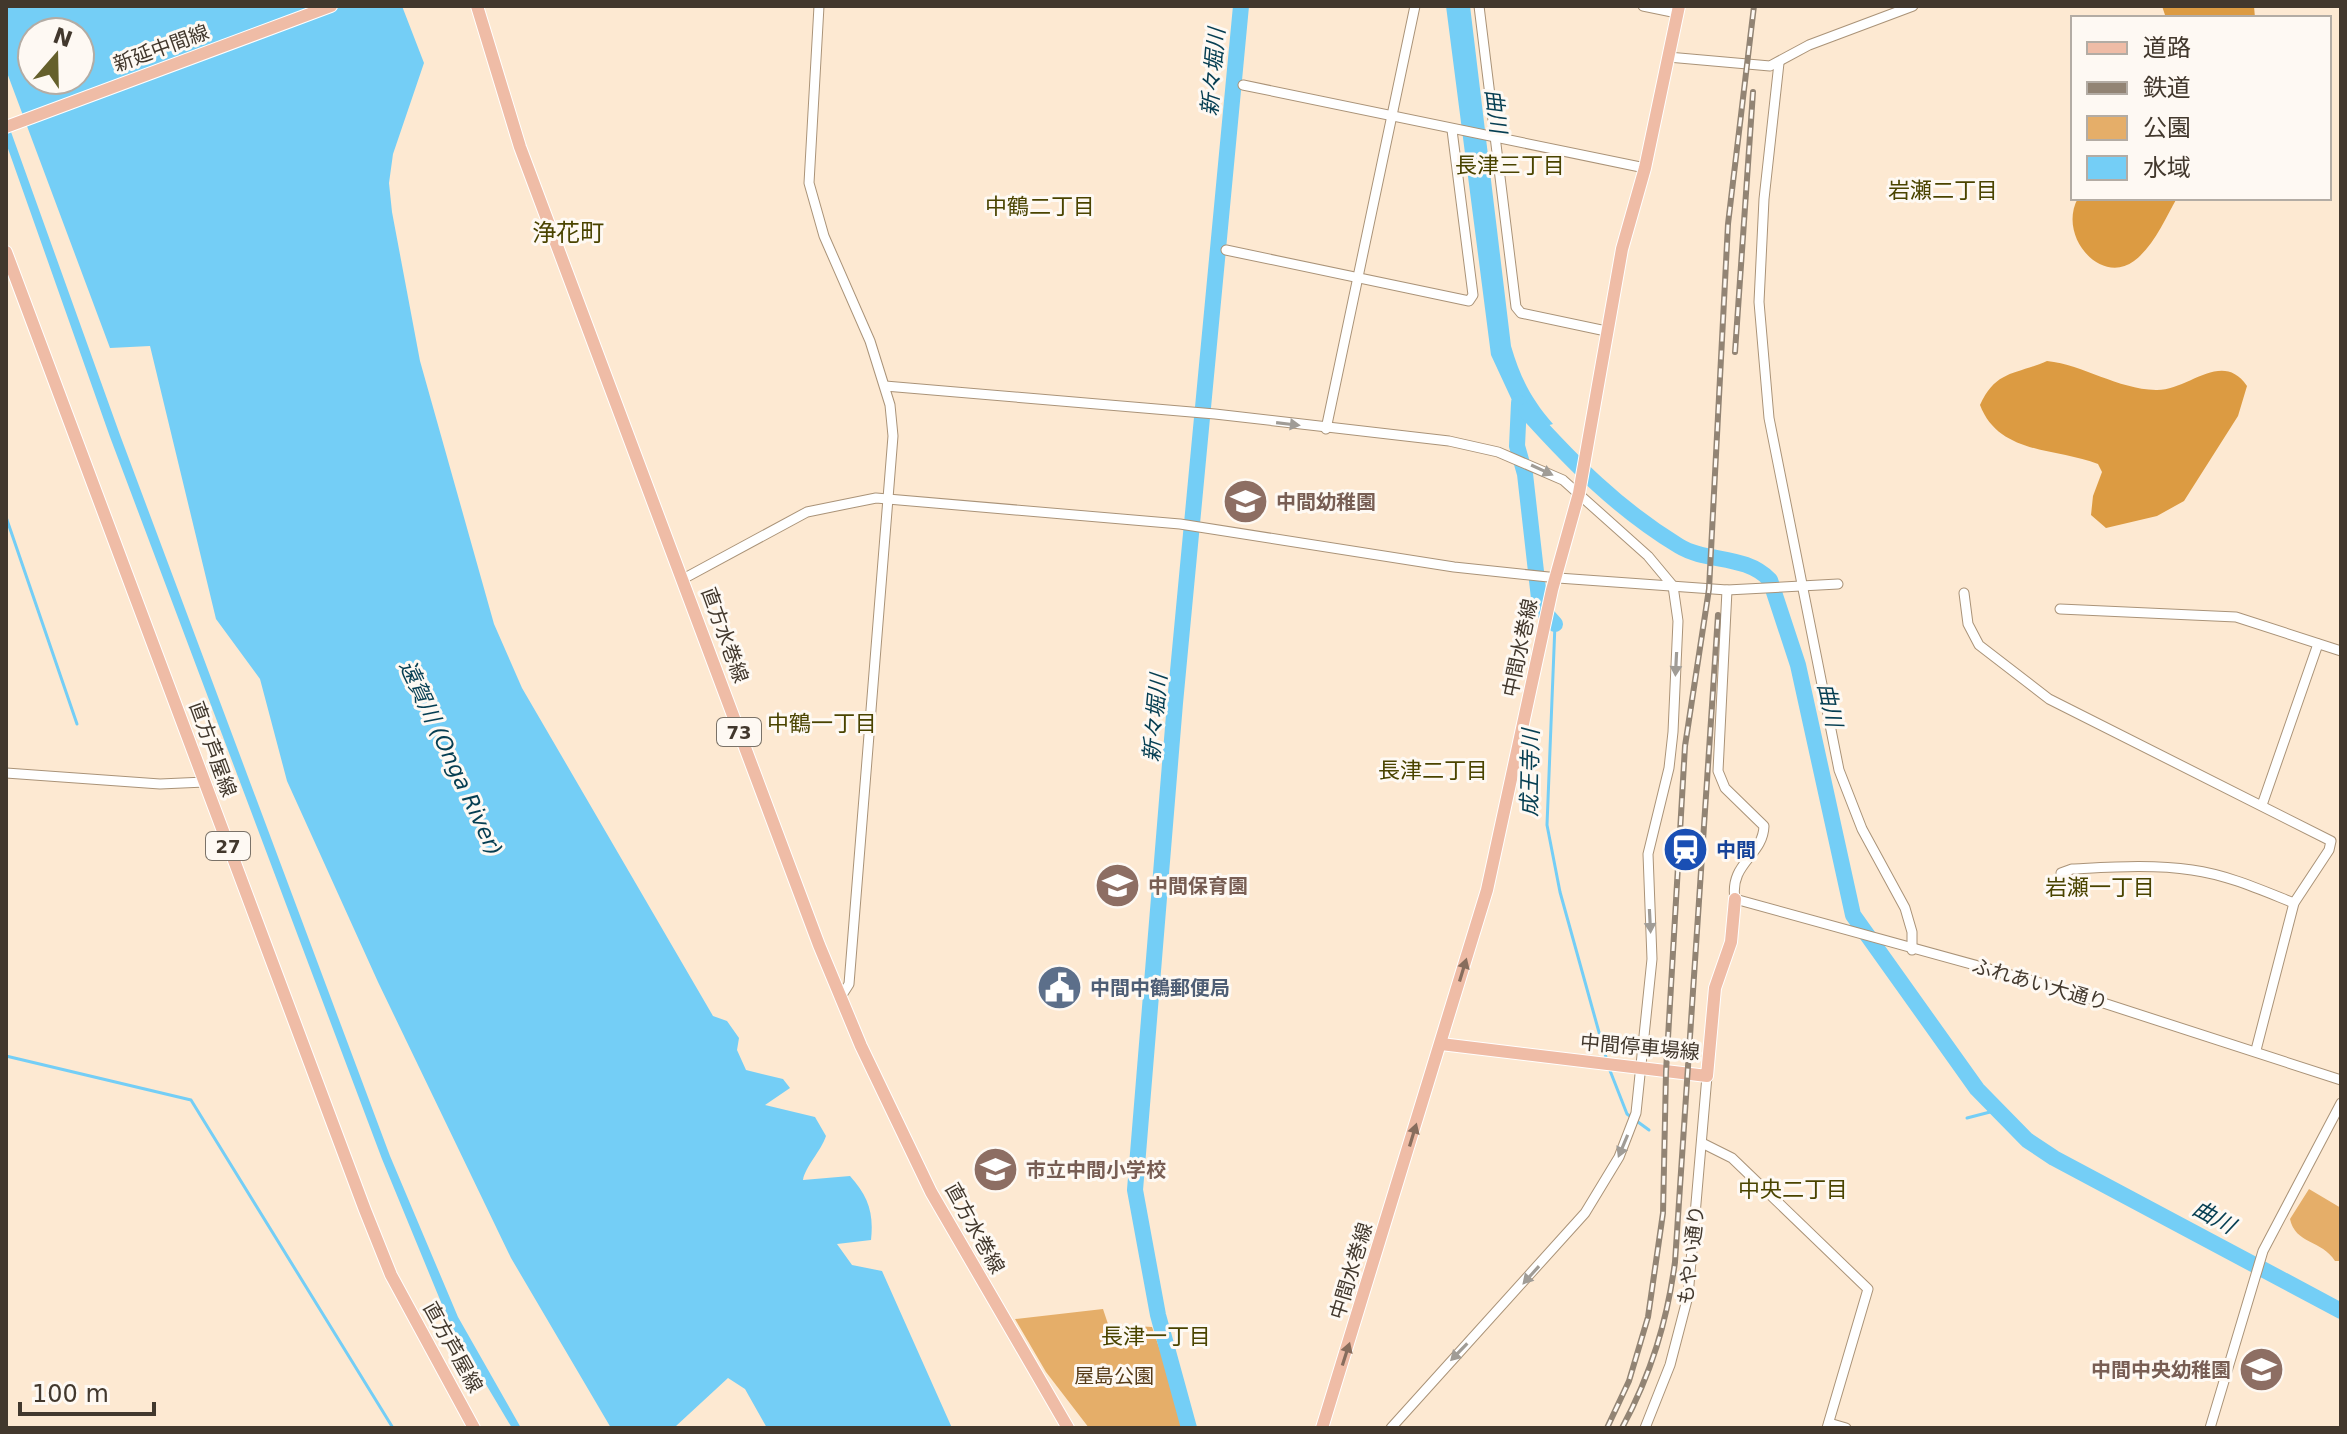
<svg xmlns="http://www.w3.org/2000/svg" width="2347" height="1434" viewBox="0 0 2347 1434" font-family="'DejaVu Sans','Noto Sans JP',sans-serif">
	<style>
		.green { fill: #e5ae69 }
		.forest { fill: #dc9b42 }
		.water { fill: #74cef6; fill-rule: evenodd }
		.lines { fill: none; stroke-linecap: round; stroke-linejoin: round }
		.stream { stroke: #74cef6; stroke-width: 3 }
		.river { stroke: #74cef6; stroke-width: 16 }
		.minor-casing { stroke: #aa9378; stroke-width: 11 }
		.major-casing { stroke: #fff; stroke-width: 14 }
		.minor { stroke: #fff; stroke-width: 9 }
		.major { stroke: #efbca6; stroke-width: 12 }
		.rail-casing { stroke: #928474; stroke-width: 6 }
		.rail { stroke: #fef9f3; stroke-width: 3; stroke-dasharray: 9; stroke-linecap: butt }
		.oneway { fill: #a09c96 }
		.oneway2 { fill: #876d5d }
		.labels { text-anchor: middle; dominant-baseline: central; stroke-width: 6; stroke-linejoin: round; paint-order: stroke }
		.shield { fill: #fef9f3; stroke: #7a7268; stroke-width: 2 }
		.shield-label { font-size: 18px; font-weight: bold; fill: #42382d }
		.street-label { font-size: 20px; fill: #42382d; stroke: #fef9f3 }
		.education-label { font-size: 20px; font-weight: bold; fill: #785e54; stroke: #fef9f3; text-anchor: start }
		.transit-label { font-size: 20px; font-weight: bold; fill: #164399; stroke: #fef9f3; text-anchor: start }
		.service-label { font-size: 20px; font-weight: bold; fill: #4e5e75; stroke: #fef9f3; text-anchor: start }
		.park-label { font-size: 20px; fill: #573c18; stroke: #fef9f3 }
		.water-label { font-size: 22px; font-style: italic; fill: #053e52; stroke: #fef9f3 }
		.neighbourhood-label { font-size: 22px; fill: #4a4400; stroke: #fef9f3 }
		.quarter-label { font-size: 24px; fill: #4a4400; stroke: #fef9f3 }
	</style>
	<rect width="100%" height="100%" fill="#fde9d2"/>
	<!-- green -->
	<g class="green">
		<path d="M2309,1189L2341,1208V1261H2335C2322,1240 2295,1244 2290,1219Z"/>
		<polygon points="1103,1309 1108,1324 1152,1327 1187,1428 1089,1428 1046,1372 1015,1319"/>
	</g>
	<!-- forest -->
	<g class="forest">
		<polygon points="2162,6 2254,6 2255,18 2166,18"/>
		<path d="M2078,198H2177C2165,219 2154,246 2134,261C2101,286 2057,236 2078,198Z"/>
		<path d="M2047,361C2084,365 2117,389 2156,390C2188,391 2222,349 2247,386L2238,416L2184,501L2157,516L2106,528L2091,515L2093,496L2102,472L2098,464C2057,448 1999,455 1980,405C1996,370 2015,375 2047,361Z"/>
	</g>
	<!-- water -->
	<g class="water">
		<path d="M6,6H402L424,63L393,154L389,183L392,212L420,361L494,624L522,688L713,1016L727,1021L739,1038L737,1050L746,1070L783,1079L790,1088L765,1105L815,1117L826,1136C821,1151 805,1167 803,1180L850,1176C868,1196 874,1212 871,1240L837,1244L852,1265L882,1271L952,1428H767L745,1389L728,1378L676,1426L611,1428L511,1258L378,982L287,781L260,679L216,619L150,346L110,348L6,70ZM32,32H80V80H32Z"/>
		<path d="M1446,6H1470L1511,346C1520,377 1531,399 1553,424L1536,429L1530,420L1523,424L1491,355Z"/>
		<polygon points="6,118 120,435 390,1156 458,1317 521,1428 512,1428 450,1324 382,1159 110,437 6,143"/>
	</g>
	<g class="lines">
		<!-- stream -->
		<g class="stream">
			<polyline points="6,517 77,724"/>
			<polyline points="1555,624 1547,825 1560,892 1607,1061"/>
			<polyline points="6,1056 191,1100 393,1428"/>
			<polyline points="1609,1068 1627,1114 1649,1130"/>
			<polyline points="1967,1118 1994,1111"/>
		</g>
		<!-- river -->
		<g class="river">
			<polyline points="1519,403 1517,446 1525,474 1540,607 1555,624"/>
			<path d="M1526,411C1573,463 1618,509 1679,546C1707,563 1745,554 1770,580L1798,665L1853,915L1977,1089L2027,1140L2054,1158L2341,1311"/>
			<polyline points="1189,1428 1158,1315 1135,1190 1175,703 1241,6"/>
		</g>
		<defs>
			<g id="minor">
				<polyline points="819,6 809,183 824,236 870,341 890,405 893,436 849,984 840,998"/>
				<polyline points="1479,6 1516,307 1521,313 1606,331"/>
				<polyline points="1643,6 1677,13"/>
				<polyline points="1668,57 1770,66 1809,45 1913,6"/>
				<polyline points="1779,63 1764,199 1759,302 1769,418 1839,770 1862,829 1905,908 1912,932 1912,950"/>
				<polyline points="1243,85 1645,168"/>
				<polyline points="1226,250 1469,301 1473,295 1452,130"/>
				<polyline points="885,386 1215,414 1449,441 1498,452 1563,480 1648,556 1673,586 1678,621 1673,732 1669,768 1648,854 1652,959 1636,1113 1619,1157 1585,1213 1391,1428"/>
				<polyline points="1326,429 1415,6"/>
				<polyline points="683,579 807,512 876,498 1180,524 1454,567 1558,578 1727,590 1838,584"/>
				<path d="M1727,590L1718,771L1725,788L1764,826C1763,856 1729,863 1735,899L2051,986L2341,1080"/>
				<polyline points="1964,593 1968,624 1979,645 2049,699 2331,841 2329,850 2294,903 2256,1050"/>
				<polyline points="2060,609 2236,617 2341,651"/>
				<polyline points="6,773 160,784 205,782"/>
				<polyline points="2262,805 2318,644"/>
				<path d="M2061,873L2072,869C2112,867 2153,864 2192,870C2228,875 2261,890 2294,903"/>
				<polyline points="1702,1143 1732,1158 1868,1289 1827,1428"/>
				<polyline points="1829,1423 1846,1428"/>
				<polyline points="1645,1428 1670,1365 1688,1296 1707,1076"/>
				<polyline points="2210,1428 2263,1251 2341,1103"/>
			</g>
			<g id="major">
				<polyline points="477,6 520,147 819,945 861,1046 931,1192 1068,1428"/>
				<polyline points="6,127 331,6"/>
				<polyline points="6,252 365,1210 391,1275 474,1428"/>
				<polyline points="1441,1044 1707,1076 1715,988 1731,942 1735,899"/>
				<polyline points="1322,1428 1487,890 1552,590 1579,493 1622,249 1645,168 1679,6"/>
			</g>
		</defs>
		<!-- minor casing -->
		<use href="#minor" class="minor-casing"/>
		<!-- major casing -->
		<use href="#major" class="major-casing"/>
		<!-- minor -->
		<use href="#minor" class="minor"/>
		<!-- major -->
		<use href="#major" class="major"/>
		<defs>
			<g id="rail">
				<polyline points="1735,352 1753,92"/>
				<polyline points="1607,1428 1629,1381 1648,1317 1663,1213 1666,1072 1685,746 1709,589 1728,224 1754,6"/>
				<path d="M1622,1428C1651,1374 1667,1322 1675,1262L1718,615"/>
			</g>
		</defs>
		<!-- rail casing -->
		<use href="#rail" class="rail-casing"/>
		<!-- rail -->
		<use href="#rail" class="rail"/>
	</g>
	<!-- one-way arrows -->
	<defs><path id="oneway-solid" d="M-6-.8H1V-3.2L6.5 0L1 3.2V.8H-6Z" transform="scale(2)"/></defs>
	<g class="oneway">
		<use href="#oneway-solid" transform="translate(1288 424) rotate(7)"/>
		<use href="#oneway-solid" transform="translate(1542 470) rotate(25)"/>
		<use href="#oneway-solid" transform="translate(1676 664) rotate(93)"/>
		<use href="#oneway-solid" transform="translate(1650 921) rotate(87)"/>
		<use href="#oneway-solid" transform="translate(1623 1146) rotate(113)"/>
		<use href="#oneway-solid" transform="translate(1531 1275) rotate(132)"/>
		<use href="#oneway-solid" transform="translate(1459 1352) rotate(134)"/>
	</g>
	<g class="oneway2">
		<use href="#oneway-solid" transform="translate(1463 970) rotate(-73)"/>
		<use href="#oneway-solid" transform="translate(1413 1135) rotate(-73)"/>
		<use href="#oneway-solid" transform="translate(1346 1354) rotate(-72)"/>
	</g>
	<!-- icons -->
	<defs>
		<symbol id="school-disc" viewBox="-11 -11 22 22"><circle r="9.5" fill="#8d6e63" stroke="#fef9f3"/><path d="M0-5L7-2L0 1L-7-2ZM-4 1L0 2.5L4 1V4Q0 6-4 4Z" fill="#fff"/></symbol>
		<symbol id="station-disc" viewBox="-11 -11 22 22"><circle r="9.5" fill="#1a4fb4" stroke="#fef9f3"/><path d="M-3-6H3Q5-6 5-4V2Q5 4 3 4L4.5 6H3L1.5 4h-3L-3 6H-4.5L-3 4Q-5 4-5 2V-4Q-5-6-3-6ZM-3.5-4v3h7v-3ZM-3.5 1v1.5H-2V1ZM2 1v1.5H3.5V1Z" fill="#fff"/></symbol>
		<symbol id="civic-disc" viewBox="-11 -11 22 22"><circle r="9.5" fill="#5c6f8a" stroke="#fef9f3"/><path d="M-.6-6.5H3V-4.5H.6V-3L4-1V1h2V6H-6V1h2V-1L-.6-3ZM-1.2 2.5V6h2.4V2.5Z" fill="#fff"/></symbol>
	</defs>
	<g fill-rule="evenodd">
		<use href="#school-disc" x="1220" y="476" width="51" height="51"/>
		<use href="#station-disc" x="1660" y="824" width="51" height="51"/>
		<use href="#school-disc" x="1092" y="860" width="51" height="51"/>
		<use href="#civic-disc" x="1034" y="962" width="51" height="51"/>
		<use href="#school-disc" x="970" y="1144" width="51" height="51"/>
		<use href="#school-disc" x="2236" y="1344" width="51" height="51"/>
	</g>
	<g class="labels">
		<!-- shield labels -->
		<g class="shield">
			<rect x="717" y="718" width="44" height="28" rx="6"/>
			<rect x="206" y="832" width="44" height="28" rx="6"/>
		</g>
		<g class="shield-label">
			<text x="739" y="732">73</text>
			<text x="228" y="846">27</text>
		</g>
		<!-- street labels -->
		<g class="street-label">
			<text transform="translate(161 48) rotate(-20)">新延中間線</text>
			<text transform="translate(725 635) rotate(70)">直方水巻線</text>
			<text transform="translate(1520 648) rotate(-78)">中間水巻線</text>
			<text transform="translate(213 749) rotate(70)">直方芦屋線</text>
			<text transform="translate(2040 984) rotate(16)">ふれあい大通り</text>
			<text transform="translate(1640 1047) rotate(5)">中間停車場線</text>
			<text transform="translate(975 1228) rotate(61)">直方水巻線</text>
			<text transform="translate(1691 1255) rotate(-83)">もやい通り</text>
			<text transform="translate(1351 1271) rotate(-73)">中間水巻線</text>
			<text transform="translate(453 1347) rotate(61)">直方芦屋線</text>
		</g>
		<!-- education labels -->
		<g class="education-label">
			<text x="1276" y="502">中間幼稚園</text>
			<text x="1148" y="886">中間保育園</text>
			<text x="1026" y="1170">市立中間小学校</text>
			<text x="2231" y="1370" text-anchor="end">中間中央幼稚園</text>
		</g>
		<!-- transit labels -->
		<g class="transit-label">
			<text x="1716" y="850">中間</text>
		</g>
		<!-- service labels -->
		<g class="service-label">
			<text x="1090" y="988">中間中鶴郵便局</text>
		</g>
		<!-- park labels -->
		<g class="park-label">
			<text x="1114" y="1376">屋島公園</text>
		</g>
		<!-- water labels -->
		<g class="water-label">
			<text transform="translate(1213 72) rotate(-85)">新々堀川</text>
			<text transform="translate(1496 111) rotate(83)">曲川</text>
			<text transform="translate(1830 705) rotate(78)">曲川</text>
			<text transform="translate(1155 718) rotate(-85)">新々堀川</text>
			<text transform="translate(451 758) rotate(65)">遠賀川 (Onga River)</text>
			<text transform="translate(1530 773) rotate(-89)">成王寺川</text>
			<text transform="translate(2214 1217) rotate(29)">曲川</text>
		</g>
		<!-- neighbourhood labels -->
		<g class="neighbourhood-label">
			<text x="1510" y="165">長津三丁目</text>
			<text x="1943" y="190">岩瀬二丁目</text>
			<text x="1040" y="206">中鶴二丁目</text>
			<text x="822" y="723">中鶴一丁目</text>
			<text x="1433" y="770">長津二丁目</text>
			<text x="2100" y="887">岩瀬一丁目</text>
			<text x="1793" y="1189">中央二丁目</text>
			<text x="1156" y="1336">長津一丁目</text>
		</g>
		<!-- quarter labels -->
		<g class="quarter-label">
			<text x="568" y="233">浄花町</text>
		</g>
	</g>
	<!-- border -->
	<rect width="2347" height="1434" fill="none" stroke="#42382d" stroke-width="16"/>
	<!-- legend -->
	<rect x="2071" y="16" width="260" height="184" fill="#fef9f3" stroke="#b3aca4" stroke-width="2"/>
	<rect x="2087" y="42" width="40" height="12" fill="#efbca6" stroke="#b3aca4" stroke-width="2"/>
	<text x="2143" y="56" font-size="24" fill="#42382d">道路</text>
	<rect x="2087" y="82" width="40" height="12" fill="#928474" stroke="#b3aca4" stroke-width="2"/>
	<text x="2143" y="96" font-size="24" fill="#42382d">鉄道</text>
	<rect x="2087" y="116" width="40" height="24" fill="#e5ae69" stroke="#b3aca4" stroke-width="2"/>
	<text x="2143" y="136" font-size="24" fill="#42382d">公園</text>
	<rect x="2087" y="156" width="40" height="24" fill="#74cef6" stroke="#b3aca4" stroke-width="2"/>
	<text x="2143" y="176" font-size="24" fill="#42382d">水域</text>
	<!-- north arrow -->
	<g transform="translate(56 56) rotate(20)"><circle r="38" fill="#fef9f3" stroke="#b3aca4" stroke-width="2"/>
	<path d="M0-6L14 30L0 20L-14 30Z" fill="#65602c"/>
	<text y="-12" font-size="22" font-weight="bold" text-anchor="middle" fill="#42382d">N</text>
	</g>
	<!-- scale -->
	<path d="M20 1402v12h134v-12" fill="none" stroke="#42382d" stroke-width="4"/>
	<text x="32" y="1402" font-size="24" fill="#42382d" stroke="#fef9f3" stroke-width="6" paint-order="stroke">100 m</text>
</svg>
